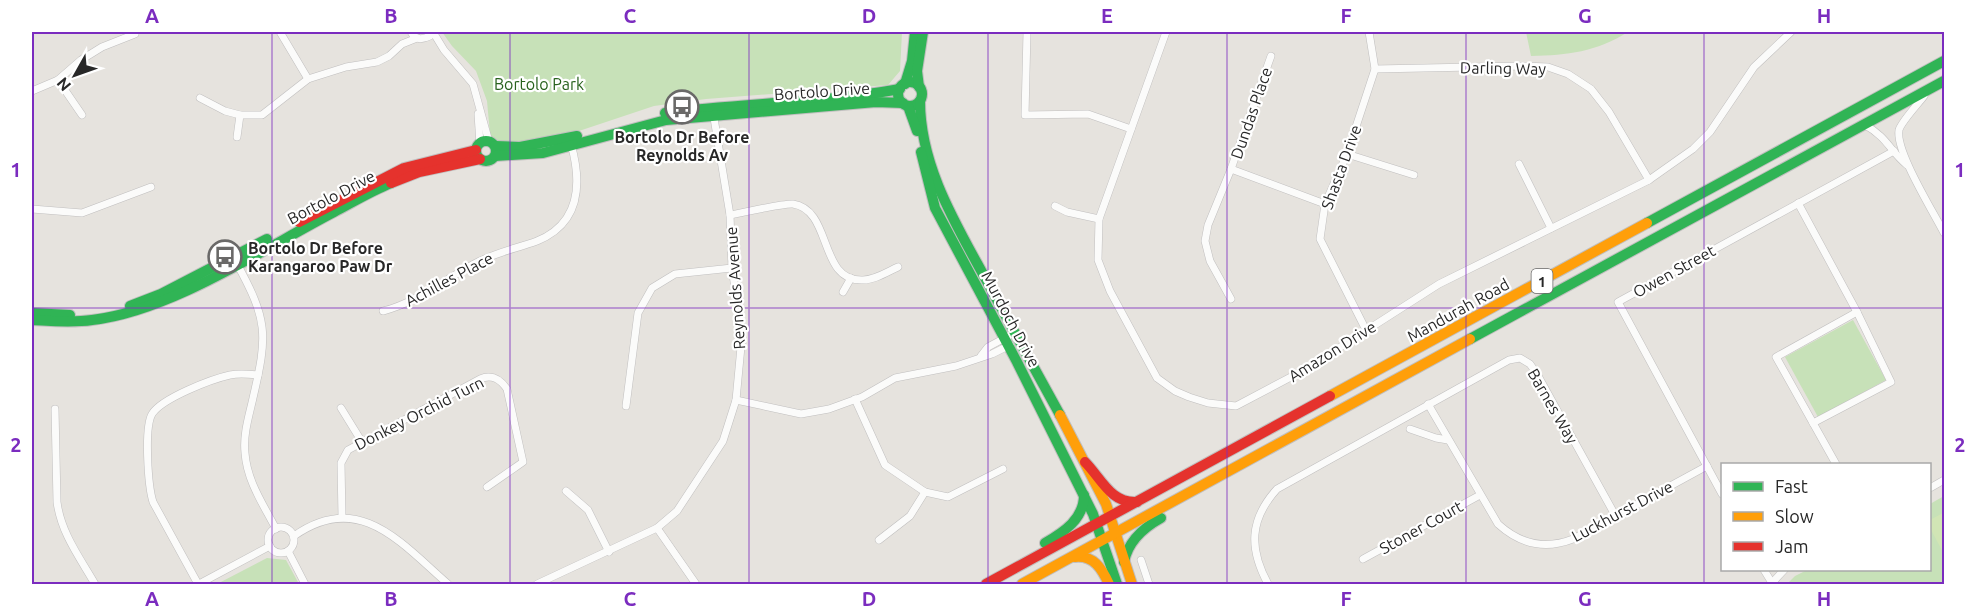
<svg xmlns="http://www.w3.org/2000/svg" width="1976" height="616" viewBox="0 0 1976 616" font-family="Ubuntu,sans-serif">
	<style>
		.green { fill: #c7e1b8 }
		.pitch { fill: #d1e5b5 }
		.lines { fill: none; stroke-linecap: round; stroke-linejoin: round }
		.street-casing { stroke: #c0bfbf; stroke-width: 8 }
		.fast-casing { stroke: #c0bfbf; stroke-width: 12 }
		.slow-casing { stroke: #c0bfbf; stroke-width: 12 }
		.jam-casing { stroke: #c0bfbf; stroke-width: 12 }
		.street { stroke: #fbfbfa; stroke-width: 7 }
		.fast { stroke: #30b455; stroke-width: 10 }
		.slow { stroke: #ff9f0a; stroke-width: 10 }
		.jam { stroke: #e5322d; stroke-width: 10 }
		.grid { fill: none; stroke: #7b2cbf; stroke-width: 1.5; stroke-opacity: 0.55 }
		.labels { text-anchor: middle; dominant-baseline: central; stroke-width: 4.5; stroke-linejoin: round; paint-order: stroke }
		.shield { fill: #fff; stroke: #686868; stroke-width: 1.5 }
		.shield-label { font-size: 15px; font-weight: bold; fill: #282828 }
		.street-label { font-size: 16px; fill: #282828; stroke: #fff }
		.park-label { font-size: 16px; fill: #27611c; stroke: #fff }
		.poi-label { font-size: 16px; font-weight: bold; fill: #282828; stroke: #fff }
		.neatline { fill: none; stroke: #7b2cbf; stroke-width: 2 }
		.grid-label { font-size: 20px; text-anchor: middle; font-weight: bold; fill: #7b2cbf }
	</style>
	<rect width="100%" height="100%" fill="#e6e3de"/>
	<!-- green -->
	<g class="green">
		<polygon points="442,32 902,32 900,71 888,85 706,99 654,106 564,136 491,145 487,101 476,71 452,46"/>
		<path d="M1526,32H1628C1596,52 1568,55 1531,56Z"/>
		<polygon points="1853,320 1886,380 1818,417 1785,357"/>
		<polygon points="1944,496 1944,584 1787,584 1795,576 1807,570 1930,570 1930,504"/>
		<polygon points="267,558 286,560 299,584 217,584"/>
	</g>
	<!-- pitch -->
	<polygon class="pitch" points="1943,513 1944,515 1944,554 1930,528 1930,520"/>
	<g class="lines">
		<defs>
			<g id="street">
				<polyline points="280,32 308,79"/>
				<path d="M411,32C415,40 422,40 430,36L432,32"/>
				<polyline points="433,32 444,50 473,84 489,142"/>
				<polyline points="1027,32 1025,115 1088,114 1131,129"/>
				<polyline points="1166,32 1099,219 1098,260 1110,291 1157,378 1175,391 1189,397 1208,403 1236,406 1306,369 1439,284 1649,180 1693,149 1710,132 1754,67 1791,32"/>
				<polyline points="1375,69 1522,66 1548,67 1568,74 1591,89 1609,112 1649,180"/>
				<polyline points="58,80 82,115"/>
				<polyline points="32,91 58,80 81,60 102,47 135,34"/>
				<path d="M1924,96C1918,104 1901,122 1899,130C1895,151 1934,213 1944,233"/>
				<polyline points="200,98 225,111 240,115 262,115 308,79 346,67 377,62 389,56 402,44 417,38"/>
				<polyline points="478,114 480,144"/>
				<path d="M1865,125C1887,137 1890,151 1907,165"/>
				<polyline points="237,137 240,115"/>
				<polyline points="1347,154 1414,175"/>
				<polyline points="1519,164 1551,228"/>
				<polyline points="1231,169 1325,204"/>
				<polyline points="1798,203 1857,312 1776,357 1836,464"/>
				<polyline points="1055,206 1067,212 1099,219"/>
				<polyline points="32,209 82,213 151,187"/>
				<path d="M730,215C742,213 783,203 793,204C833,210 818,282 863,280C875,280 887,272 898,267"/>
				<path d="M236,262C268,320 268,334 253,398C249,416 243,434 245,453C247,481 263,504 276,529"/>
				<polyline points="843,292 851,278"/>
				<polyline points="1231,299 1210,261 1205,241 1208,225 1231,169 1271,56"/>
				<path d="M383,311C415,303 443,281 472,265C493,253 515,249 537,241C581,223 582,183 571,144"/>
				<polyline points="1366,330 1320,239 1325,204 1347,154 1375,69 1369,32"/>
				<polyline points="981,356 988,347 1014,333"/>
				<polyline points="855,399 885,465 925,492 948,497 1003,469"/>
				<polyline points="736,400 801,414 829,409 862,397 895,378 956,366 992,354 1010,345"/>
				<path d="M1428,404L1498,524C1520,544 1545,550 1573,539L1707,466"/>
				<polyline points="626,406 638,313 652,288 675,274 732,268"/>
				<polyline points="341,408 362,442"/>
				<path d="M55,409L57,502C61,533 80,558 95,584"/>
				<polyline points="1813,423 1891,382 1857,312"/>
				<polyline points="1410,429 1436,438 1448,440"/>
				<polyline points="1930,488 1944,480"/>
				<polyline points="566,491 588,510 609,552"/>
				<polyline points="1722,494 1618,302 1894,151"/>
				<path d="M342,517L341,463L348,450L480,379C492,374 500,379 507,389L523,462L487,487"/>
				<circle cx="281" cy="540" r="13"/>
				<polyline points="657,528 696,584"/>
				<path d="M294,536C359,490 401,543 448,584"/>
				<polyline points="879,540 910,516 925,492"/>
				<polyline points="288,551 305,584"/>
				<polyline points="1363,559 1480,495"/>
				<polyline points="1141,560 1149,584"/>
				<polyline points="1764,570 1772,583"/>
				<path d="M198,584L153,502C148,486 144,428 152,414C162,398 212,379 230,375C239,373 249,374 258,375"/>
				<polyline points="199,584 270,546"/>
				<polyline points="537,584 657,528 677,511 723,441 736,400 742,336 732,268 730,215 713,112"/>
				<path d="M1268,584C1249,549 1249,520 1277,489L1509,360L1520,358L1530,364L1537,374L1615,515"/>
				<polyline points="1771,584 1784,570"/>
			</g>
			<g id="fast">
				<circle cx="910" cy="94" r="12"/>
				<polyline points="905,84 912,61 915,32"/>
				<polyline points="919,87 917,71 923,32"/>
				<path d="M920,101C920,169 959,229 990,287C1013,330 1037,373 1060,415"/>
				<polyline points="908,106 917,131"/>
				<path d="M665,113C743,103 822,103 900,89"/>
				<circle cx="486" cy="151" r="10"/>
				<polyline points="495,146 520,147 577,136"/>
				<polyline points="921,152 935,208 1017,362 1093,514 1117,584"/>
				<polyline points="495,156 543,153 666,120 876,102 903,103"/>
				<polyline points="1647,223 1944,61"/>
				<polyline points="130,306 161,294 267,239"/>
				<polyline points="32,313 70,315"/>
				<path d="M32,320C52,321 72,323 92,320C171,311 263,249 334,212C353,202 371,191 391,183"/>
				<polyline points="1470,339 1944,81"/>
				<path d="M1045,543C1064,532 1084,519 1084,495"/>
				<path d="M1124,562C1128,541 1143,528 1161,518"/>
			</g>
			<g id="slow">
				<polyline points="1330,396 1647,223"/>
				<polyline points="1060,415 1106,504 1132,584"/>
				<path d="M1075,557C1094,555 1102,569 1109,584"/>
				<polyline points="1022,584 1470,339"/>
			</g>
			<g id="jam">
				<polyline points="391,183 419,172 480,159"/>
				<polyline points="299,222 404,168 476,150"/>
				<path d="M1085,462C1101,478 1111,504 1137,502"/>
				<polyline points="986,584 1330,396"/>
			</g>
		</defs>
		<!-- street casing -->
		<use href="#street" class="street-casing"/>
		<!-- fast casing -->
		<use href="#fast" class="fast-casing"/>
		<!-- slow casing -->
		<use href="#slow" class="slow-casing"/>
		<!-- jam casing -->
		<use href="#jam" class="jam-casing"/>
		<!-- street -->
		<use href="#street" class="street"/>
		<!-- fast -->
		<use href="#fast" class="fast"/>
		<!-- slow -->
		<use href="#slow" class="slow"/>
		<!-- jam -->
		<use href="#jam" class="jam"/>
	</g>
	<!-- grid -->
	<path class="grid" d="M272,32V584M510,32V584M749,32V584M988,32V584M1227,32V584M1466,32V584M1704,32V584M32,308H1944"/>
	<!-- icons -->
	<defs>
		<symbol id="bus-ring" viewBox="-11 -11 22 22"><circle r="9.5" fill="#fff" stroke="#6a6968" stroke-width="1.5"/><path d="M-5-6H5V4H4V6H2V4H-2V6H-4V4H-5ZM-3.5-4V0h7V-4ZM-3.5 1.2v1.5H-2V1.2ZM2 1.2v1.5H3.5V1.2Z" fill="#6a6968"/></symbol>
	</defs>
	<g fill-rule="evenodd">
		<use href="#bus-ring" x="663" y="88" width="38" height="38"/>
		<use href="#bus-ring" x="206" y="238" width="38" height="38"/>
	</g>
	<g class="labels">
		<!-- shield labels -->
		<rect class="shield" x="1531.5" y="269" width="21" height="24" rx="4.5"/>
		<g class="shield-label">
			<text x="1542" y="281">1</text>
		</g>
		<!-- street labels -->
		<g class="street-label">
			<text transform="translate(1503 68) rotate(1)">Darling Way</text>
			<text transform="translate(822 91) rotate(-4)">Bortolo Drive</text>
			<text transform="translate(1251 113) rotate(-71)">Dundas Place</text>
			<text transform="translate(1341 167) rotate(-70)">Shasta Drive</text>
			<text transform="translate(331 197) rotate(-28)">Bortolo Drive</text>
			<text transform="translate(1674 271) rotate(-29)">Owen Street</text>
			<text transform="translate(449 279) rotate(-28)">Achilles Place</text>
			<text transform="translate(735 288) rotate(-94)">Reynolds Avenue</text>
			<text transform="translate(1458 310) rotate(-29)">Mandurah Road</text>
			<text transform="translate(1011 319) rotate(62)">Murdoch Drive</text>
			<text transform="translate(1332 351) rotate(-32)">Amazon Drive</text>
			<text transform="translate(1553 406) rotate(60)">Barnes Way</text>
			<text transform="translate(419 413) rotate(-27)">Donkey Orchid Turn</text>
			<text transform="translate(1622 511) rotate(-28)">Luckhurst Drive</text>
			<text transform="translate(1421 527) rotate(-29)">Stoner Court</text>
		</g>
		<!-- park labels -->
		<g class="park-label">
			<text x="539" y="84">Bortolo Park</text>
		</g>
		<!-- poi labels -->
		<g class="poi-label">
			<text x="682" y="137">Bortolo Dr Before<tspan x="682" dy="18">Reynolds Av</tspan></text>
			<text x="248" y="248" text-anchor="start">Bortolo Dr Before<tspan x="248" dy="18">Karangaroo Paw Dr</tspan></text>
		</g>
	</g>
	<!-- border -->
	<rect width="1976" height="616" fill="none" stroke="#ffffff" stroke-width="66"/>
	<!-- legend -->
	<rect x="1721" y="463" width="210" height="108" fill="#ffffff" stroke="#a9a9a9" stroke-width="1.5"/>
	<rect x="1733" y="482" width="30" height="9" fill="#30b455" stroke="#a9a9a9" stroke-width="1.5"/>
	<text x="1775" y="493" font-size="18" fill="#282828">Fast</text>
	<rect x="1733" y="512" width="30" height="9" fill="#ff9f0a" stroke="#a9a9a9" stroke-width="1.5"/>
	<text x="1775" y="523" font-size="18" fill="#282828">Slow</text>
	<rect x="1733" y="542" width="30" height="9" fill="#e5322d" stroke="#a9a9a9" stroke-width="1.5"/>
	<text x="1775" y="553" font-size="18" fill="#282828">Jam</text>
	<!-- north arrow -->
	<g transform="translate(75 75) rotate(230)" stroke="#ffffff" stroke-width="4.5" paint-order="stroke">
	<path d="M0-4.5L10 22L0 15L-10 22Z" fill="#282828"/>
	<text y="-9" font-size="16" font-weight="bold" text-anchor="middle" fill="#282828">N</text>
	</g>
	<rect x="33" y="33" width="1910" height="550" class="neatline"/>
	<g class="grid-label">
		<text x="152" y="23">A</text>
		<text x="391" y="23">B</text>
		<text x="630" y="23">C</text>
		<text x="869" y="23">D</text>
		<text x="1107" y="23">E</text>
		<text x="1346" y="23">F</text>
		<text x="1585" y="23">G</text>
		<text x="1824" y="23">H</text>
		<text x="16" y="177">1</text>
		<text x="1960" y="177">1</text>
		<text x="16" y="452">2</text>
		<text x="1960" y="452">2</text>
		<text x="152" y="606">A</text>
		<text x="391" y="606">B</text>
		<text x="630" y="606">C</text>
		<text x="869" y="606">D</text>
		<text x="1107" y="606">E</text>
		<text x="1346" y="606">F</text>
		<text x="1585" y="606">G</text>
		<text x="1824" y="606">H</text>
	</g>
</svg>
